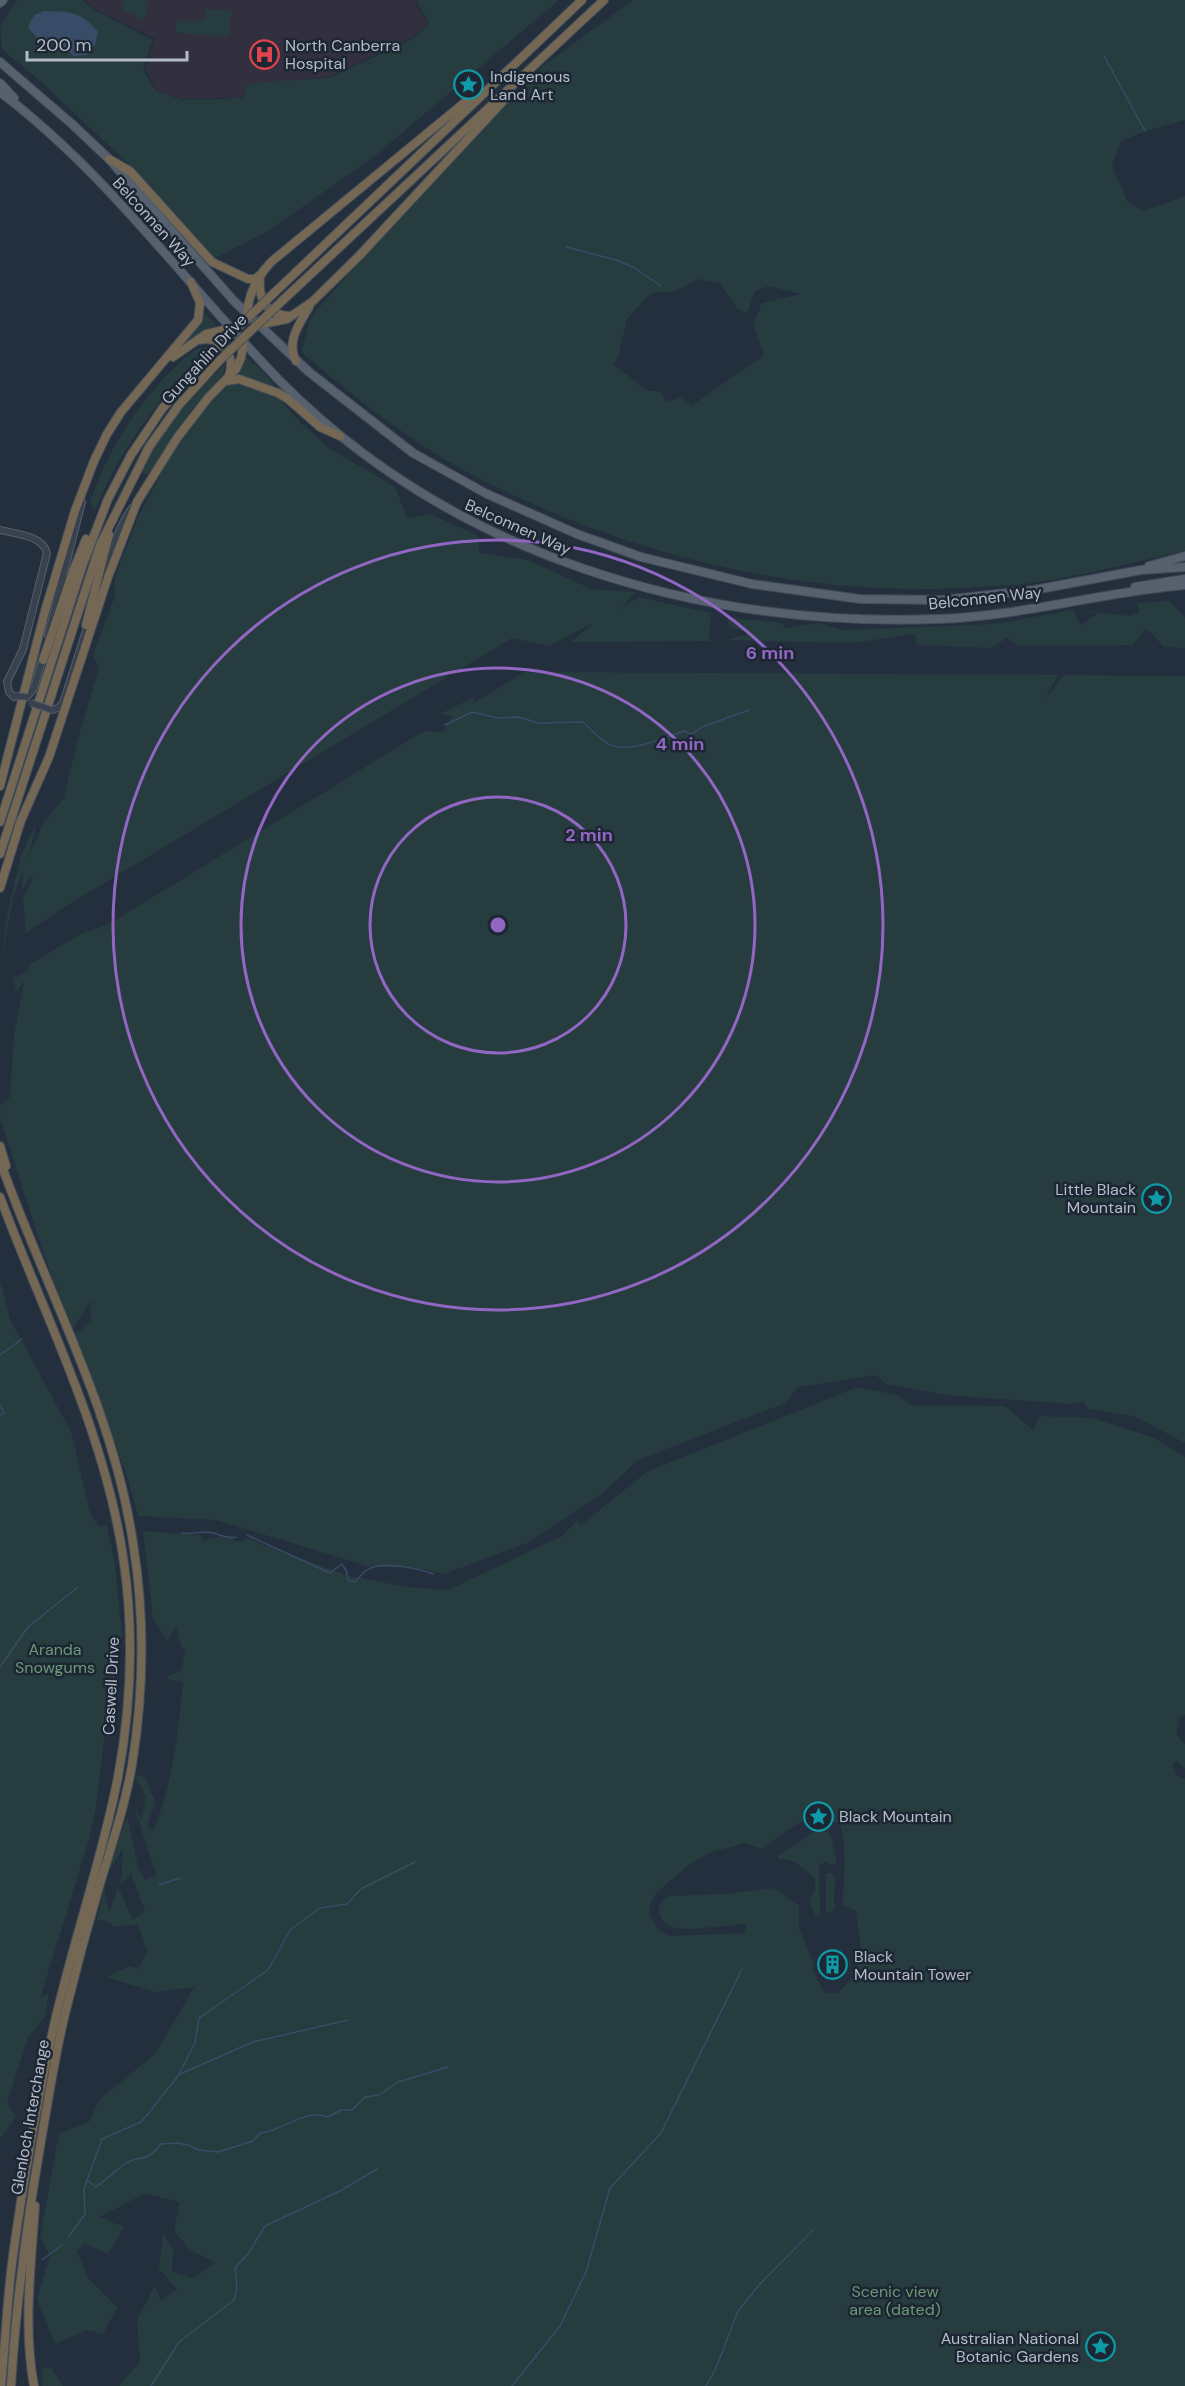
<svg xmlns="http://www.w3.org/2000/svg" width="1185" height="2386" viewBox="0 0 1185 2386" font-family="'DM Sans',sans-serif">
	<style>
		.medical { fill: #32303f }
		.green { fill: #263c3f; fill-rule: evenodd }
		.water { fill: #394c67 }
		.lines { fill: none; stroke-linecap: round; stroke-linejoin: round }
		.stream { stroke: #394c67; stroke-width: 1.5 }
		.minor-casing { stroke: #565f6c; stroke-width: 8 }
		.major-casing { stroke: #414a57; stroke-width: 10 }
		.highway-casing { stroke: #434c59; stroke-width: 10 }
		.minor { stroke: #38414e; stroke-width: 6 }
		.major { stroke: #56606e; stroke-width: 8 }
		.highway { stroke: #746855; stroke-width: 8 }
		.minor-bridge-casing { stroke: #565f6c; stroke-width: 8; stroke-linecap: butt }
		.highway-bridge-casing { stroke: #434c59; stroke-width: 10; stroke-linecap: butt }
		.minor-bridge { stroke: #38414e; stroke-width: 6 }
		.highway-bridge { stroke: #746855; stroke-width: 8 }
		.ring { fill: none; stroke: #9266c3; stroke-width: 3 }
		.labels { text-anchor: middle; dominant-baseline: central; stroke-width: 5; stroke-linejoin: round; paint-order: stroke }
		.poi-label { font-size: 16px; fill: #b4bcc9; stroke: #1d2633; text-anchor: start }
		.street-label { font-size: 16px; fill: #b4bcc9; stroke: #1d2633 }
		.park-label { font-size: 16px; fill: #6b9a76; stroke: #1d2633 }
		.centre { fill: #9266c3; stroke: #1d2633; stroke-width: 3 }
		.ring-label { font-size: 18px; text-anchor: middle; font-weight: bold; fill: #9266c3; stroke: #1d2633; stroke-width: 5; stroke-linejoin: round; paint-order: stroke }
	</style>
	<rect width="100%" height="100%" fill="#242f3e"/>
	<!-- medical -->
	<polygon class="medical" points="84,0 414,0 428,24 413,37 328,77 246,85 243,97 183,99 157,90 146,69 156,39 99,11"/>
	<!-- green -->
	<g class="green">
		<polygon points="17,0 81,0 98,12 152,40 143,70 156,91 183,100 244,98 246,85 275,81 329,78 413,39 429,24 416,0 559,0 376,155 270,230 214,259 133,168 39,80 2,49 0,26"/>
		<polygon points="123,0 148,0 144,20 124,10"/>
		<path d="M633,0H1185V120L1152,129L1121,141L1112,165L1127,201L1143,211L1185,196V551C1134,562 1083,576 1031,583C1014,586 996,586 979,587C811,599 642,559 492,485C422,451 360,402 301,352L311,317L362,258L479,133L543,66ZM699,279L719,283L738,309L747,313L755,291L769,286L801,294L762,303L753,325L764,355L691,406L680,397L668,402L659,391H648L613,364L619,354L627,319L651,293L673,292Z"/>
		<path d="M206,9L231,11L229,35C219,38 188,34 176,32V21L206,20Z"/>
		<polygon points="204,312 217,326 186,342 199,324"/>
		<path d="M203,347C213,347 226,355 225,366C224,382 207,391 198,403C189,413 180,425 173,437C164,450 158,464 146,475L142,472C154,435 196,392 223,365L208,348C160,397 121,447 95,510L90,503C107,452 133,411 170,372C180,363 190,351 203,347Z"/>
		<polygon points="246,357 263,371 278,390 236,376 241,370"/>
		<polygon points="237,382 278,397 301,423 329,448 395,487 407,518 430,514 477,535 480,553 528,560 591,589 635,592 621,609 639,597 711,613 709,641 571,642 593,623 549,646 512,638 66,906 26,933 23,899 33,878 29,876 22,892 23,872 13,897 1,964 8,911 21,856 37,822 28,858 44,822 64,798 76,746 99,668 93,655 115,596 115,577 138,517 171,455 190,428 223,387 229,383"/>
		<polygon points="1169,601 1185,617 1185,648 1164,647 1146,628 1133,645 1018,646 1007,638 991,648 917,645 915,634 852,643 726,640 752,633 730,627 726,617 781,623 786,628 818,623 842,630 993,624 1073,610 1081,625 1097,614 1084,611 1130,616 1139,613 1137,603"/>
		<polygon points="524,672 1058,675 1045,699 1064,675 1185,676 1185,1443 1134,1416 1088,1409 1083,1402 1070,1404 946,1395 886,1384 876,1375 798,1387 785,1403 638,1460 603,1493 527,1543 444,1574 422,1569 367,1566 216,1520 138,1516 128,1479 75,1335 92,1320 90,1311 92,1299 73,1329 47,1264 0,1118 0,1106 10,1097 14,1035 24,982 16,991 12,974 17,977 28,970 30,964 83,933 109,924 424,731 443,732 452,716 440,714 474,697 473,704"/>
		<polygon points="0,1280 10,1319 71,1432 90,1512 99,1527 107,1525 115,1564 122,1637 106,1724 96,1808 88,1843 40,1999 49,1992 45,2017 28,2037 7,2103 16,2117 0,2139"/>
		<path d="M857,1387L897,1395L911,1405L1005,1406L1033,1430L1039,1416L1092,1418L1152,1437L1185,1457V1715L1180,1717C1176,1729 1174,1735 1185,1744V1769L1177,1760L1173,1764L1176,1775L1185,1779V2386H119L140,2361L137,2320L155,2285L161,2301L177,2289L159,2269L163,2233L173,2250L172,2272L192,2278L216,2263L190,2250L174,2231L180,2202L144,2194L99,2217L124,2227L108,2254L84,2243L77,2252L89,2279L117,2307L103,2334L86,2330L55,2344L37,2300L50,2255L40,2238L59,2133L89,2122L99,2100L156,2053L194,1987L155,1992L106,1977L130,1966L138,1969L147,1952L138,1924L115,1927L105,1920L97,1921L104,1887L109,1913L118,1887L133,1920L145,1911L131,1874L121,1884L123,1848L108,1873L127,1816L138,1867L145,1880L156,1875L133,1803L141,1820L146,1796L134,1775L145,1777L155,1802L147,1826L153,1831C173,1784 178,1732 183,1683L165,1678L182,1670L185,1650L181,1646L176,1626L167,1641L153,1618L143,1531L200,1535L204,1541L225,1536L240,1542L246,1538L349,1576L407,1587L448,1590L562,1536L577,1521L581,1525L648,1471ZM825,1817L840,1824C848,1849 843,1879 843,1905L856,1911L861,1951L854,1976L837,1994L824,1992L813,1971V1961L799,1927V1906L774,1888L726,1894L669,1896C663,1899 659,1904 659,1911C660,1918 667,1927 674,1928C690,1931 728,1925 746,1924L745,1933L670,1936C657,1930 650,1921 649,1907L657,1892L690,1864L712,1852L745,1843L763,1849C781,1834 800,1818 825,1817Z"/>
		<path d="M817,1828L830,1833L837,1863L830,1865L825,1862L819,1865L820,1916L815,1915L809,1900L815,1891V1878C803,1868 794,1858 778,1859V1856L814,1832L811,1829Z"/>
		<path d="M832,1873C839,1883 831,1894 835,1905L832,1912H826V1874Z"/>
		<polygon points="41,2367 52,2369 63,2386 42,2386 43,2374"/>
	</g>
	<!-- water -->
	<path class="water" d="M44,11C71,12 79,10 98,32L95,45L86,55L74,56L58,44L36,37L28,27L34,15Z"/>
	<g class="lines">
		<!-- stream -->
		<g class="stream">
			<polyline points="1104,56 1145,131"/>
			<polyline points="566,247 616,260 633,267 661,286"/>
			<path d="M445,725L472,712L498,718L518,717L539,723L583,722C592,730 601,742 613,746C632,752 666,737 684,731L692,734L702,727L749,710"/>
			<polyline points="0,1355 22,1339"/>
			<polyline points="0,1405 4,1413 0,1415"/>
			<path d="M182,1533C191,1534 199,1532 207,1532C217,1532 225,1540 236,1537"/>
			<path d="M247,1535L330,1573L342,1564L346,1570L348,1580L355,1582C358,1579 362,1574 365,1571C380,1560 417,1568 433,1574"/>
			<polyline points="0,1667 28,1627 78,1587"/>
			<polyline points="159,1885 180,1878"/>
			<polyline points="178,2075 253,2042 348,2020"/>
			<path d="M88,2181L96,2187C106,2180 114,2172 123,2165C139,2154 146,2164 161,2144L177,2143L188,2145L199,2150L218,2152L253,2141L260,2133C282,2132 306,2107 328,2117L341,2110H352L365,2097L379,2095L398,2082L448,2067"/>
			<polyline points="69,2236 85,2214 84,2189 102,2139 141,2122 151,2110 178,2076 195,2043 199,2018 268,1970 290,1930 320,1908 347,1904 361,1889 415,1862"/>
			<polyline points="42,2260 62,2245"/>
			<polyline points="151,2386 179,2342 234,2300 237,2287 235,2268 248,2254 265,2226 340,2191 377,2169"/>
			<polyline points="512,2386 560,2326 586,2272 610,2188 661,2133 742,1969"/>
			<polyline points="706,2386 716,2368 738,2311 760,2284 814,2229"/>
		</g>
		<defs>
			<g id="minor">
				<path d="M0,530C16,534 42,535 47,553L23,649L7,682L9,692L14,697"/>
				<path d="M98,592C105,571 120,518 135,505"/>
				<polyline points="48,635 82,502"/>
				<polyline points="27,697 34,688 43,657"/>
				<polyline points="52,710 58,708 63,703 89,621"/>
			</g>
			<g id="major">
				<polyline points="0,3 3,0"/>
				<polyline points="0,62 72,124 109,159 233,300 309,372 413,453 487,494 577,534 641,557 752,584 860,599 943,600 1034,590 1141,570 1185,567"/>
				<polyline points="0,83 14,98"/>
				<path d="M0,92C107,173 185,283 278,379C451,555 697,628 939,619C1022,616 1103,592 1185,585"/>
				<polyline points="1149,566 1185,556"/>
				<polyline points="1135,587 1185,579"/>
			</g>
			<g id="highway">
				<polyline points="109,159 130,171 212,262 248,279 255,279 260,275"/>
				<path d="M260,278C258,300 267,315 290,316"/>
				<polyline points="274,293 582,0"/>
				<polyline points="282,301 604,0"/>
				<path d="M247,315C248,295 257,277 271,262L470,98"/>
				<polyline points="257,325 287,319 312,302 359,256 506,98"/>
				<path d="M199,340C222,335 236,355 229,376"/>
				<polyline points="173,357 206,334 232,328"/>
				<path d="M296,361C286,341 299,325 309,307"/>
				<polyline points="226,381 239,379 278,393 288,399 320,427 340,436"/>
				<polyline points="86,625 109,535"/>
				<polyline points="43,660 72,574 86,539"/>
				<polyline points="0,786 45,611 75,511 94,461 107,434 121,412 198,320 200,303 191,282"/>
				<polyline points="0,822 83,564 108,499 131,455 162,409 211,353"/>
				<polyline points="19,825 49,757 108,577 137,502 177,438 208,398 236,369 241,358 244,341"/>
				<polyline points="0,854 100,545 149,447 179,405 219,361"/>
				<polyline points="0,888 21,820"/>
				<polyline points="0,1146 6,1166"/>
				<path d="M0,1161C45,1288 113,1408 133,1543C145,1617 144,1691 132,1765C125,1806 111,1847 99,1887C87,1928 76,1969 66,2010C55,2053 49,2097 41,2141C27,2222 16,2303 11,2386"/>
				<path d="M0,1197C45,1318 106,1433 124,1563C134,1634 131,1707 118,1777C102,1859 74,1939 55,2021C37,2101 23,2182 12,2263C7,2304 5,2345 1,2386"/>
				<path d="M34,2386C23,2327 31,2266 35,2206"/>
			</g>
		</defs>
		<!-- minor casing -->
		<use href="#minor" class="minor-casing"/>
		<!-- major casing -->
		<use href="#major" class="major-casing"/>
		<!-- highway casing -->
		<use href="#highway" class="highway-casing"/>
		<!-- minor -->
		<use href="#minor" class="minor"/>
		<!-- major -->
		<use href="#major" class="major"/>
		<!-- highway -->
		<use href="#highway" class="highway"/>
		<defs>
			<g id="minor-bridge">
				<polyline points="15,696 27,697"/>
				<polyline points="31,703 52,710"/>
			</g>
			<g id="highway-bridge">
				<polyline points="211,353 274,293"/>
				<polyline points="219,361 282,301"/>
			</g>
		</defs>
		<!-- minor-bridge casing -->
		<use href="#minor-bridge" class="minor-bridge-casing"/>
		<!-- highway-bridge casing -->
		<use href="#highway-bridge" class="highway-bridge-casing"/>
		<!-- minor-bridge -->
		<use href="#minor-bridge" class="minor-bridge"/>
		<!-- highway-bridge -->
		<use href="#highway-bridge" class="highway-bridge"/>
	</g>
	<!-- distance rings -->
	<g class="ring">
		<circle cx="498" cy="925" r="128"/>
		<circle cx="498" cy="925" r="257"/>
		<circle cx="498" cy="925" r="385"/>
	</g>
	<!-- icons -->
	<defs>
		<symbol id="hospital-ring" viewBox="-11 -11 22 22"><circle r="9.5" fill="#1d2633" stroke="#e0444e" stroke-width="1.5"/><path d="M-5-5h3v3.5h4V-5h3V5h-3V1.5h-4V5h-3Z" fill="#e0444e"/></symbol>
		<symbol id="sight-ring" viewBox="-11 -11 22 22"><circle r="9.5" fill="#1d2633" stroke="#0f9aa8" stroke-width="1.5"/><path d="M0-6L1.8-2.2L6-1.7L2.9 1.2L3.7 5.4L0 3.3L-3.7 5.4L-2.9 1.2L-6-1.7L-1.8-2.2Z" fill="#0f9aa8"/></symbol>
		<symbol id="building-ring" viewBox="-11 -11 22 22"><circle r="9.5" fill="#1d2633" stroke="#0f9aa8" stroke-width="1.5"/><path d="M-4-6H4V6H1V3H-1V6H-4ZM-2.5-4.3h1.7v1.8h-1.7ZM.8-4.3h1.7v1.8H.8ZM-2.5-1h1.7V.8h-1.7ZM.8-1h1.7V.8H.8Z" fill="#0f9aa8"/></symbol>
	</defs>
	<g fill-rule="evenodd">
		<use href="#hospital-ring" x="248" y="38" width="33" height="33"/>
		<use href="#sight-ring" x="452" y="68" width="33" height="33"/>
		<use href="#sight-ring" x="1140" y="1182" width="33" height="33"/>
		<use href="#sight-ring" x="802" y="1800" width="33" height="33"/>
		<use href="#building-ring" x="816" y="1948" width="33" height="33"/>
		<use href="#sight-ring" x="1084" y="2330" width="33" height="33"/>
	</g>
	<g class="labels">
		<!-- poi labels -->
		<g class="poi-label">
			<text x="285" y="45">North Canberra<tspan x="285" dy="18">Hospital</tspan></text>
			<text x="490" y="76">Indigenous<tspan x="490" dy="18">Land Art</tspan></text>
			<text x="1136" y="1189" text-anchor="end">Little Black<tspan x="1136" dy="18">Mountain</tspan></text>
			<text x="839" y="1816">Black Mountain</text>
			<text x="854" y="1956">Black<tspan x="854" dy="18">Mountain Tower</tspan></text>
			<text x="1079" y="2338" text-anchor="end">Australian National<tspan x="1079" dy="18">Botanic Gardens</tspan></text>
		</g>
		<!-- street labels -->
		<g class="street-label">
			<text transform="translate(154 222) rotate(48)">Belconnen Way</text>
			<text transform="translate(204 359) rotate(-47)">Gungahlin Drive</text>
			<text transform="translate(518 527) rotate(24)">Belconnen Way</text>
			<text transform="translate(985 598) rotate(-6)">Belconnen Way</text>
			<text transform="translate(111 1686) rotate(-87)">Caswell Drive</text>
			<text transform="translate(30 2117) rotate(-80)">Glenloch Interchange</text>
		</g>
		<!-- park labels -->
		<g class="park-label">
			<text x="55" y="1649">Aranda<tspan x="55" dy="18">Snowgums</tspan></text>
			<text x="895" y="2291">Scenic view<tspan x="895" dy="18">area (dated)</tspan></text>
		</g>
	</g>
	<circle cx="498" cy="925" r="9" class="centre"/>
	<g class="ring-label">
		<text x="770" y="659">6 min</text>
		<text x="680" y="750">4 min</text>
		<text x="589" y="841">2 min</text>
	</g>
	<!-- scale -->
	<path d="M27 51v9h160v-9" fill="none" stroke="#b4bcc9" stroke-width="3"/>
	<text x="36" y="51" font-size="18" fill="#b4bcc9" stroke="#1d2633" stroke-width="4.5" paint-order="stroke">200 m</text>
</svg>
